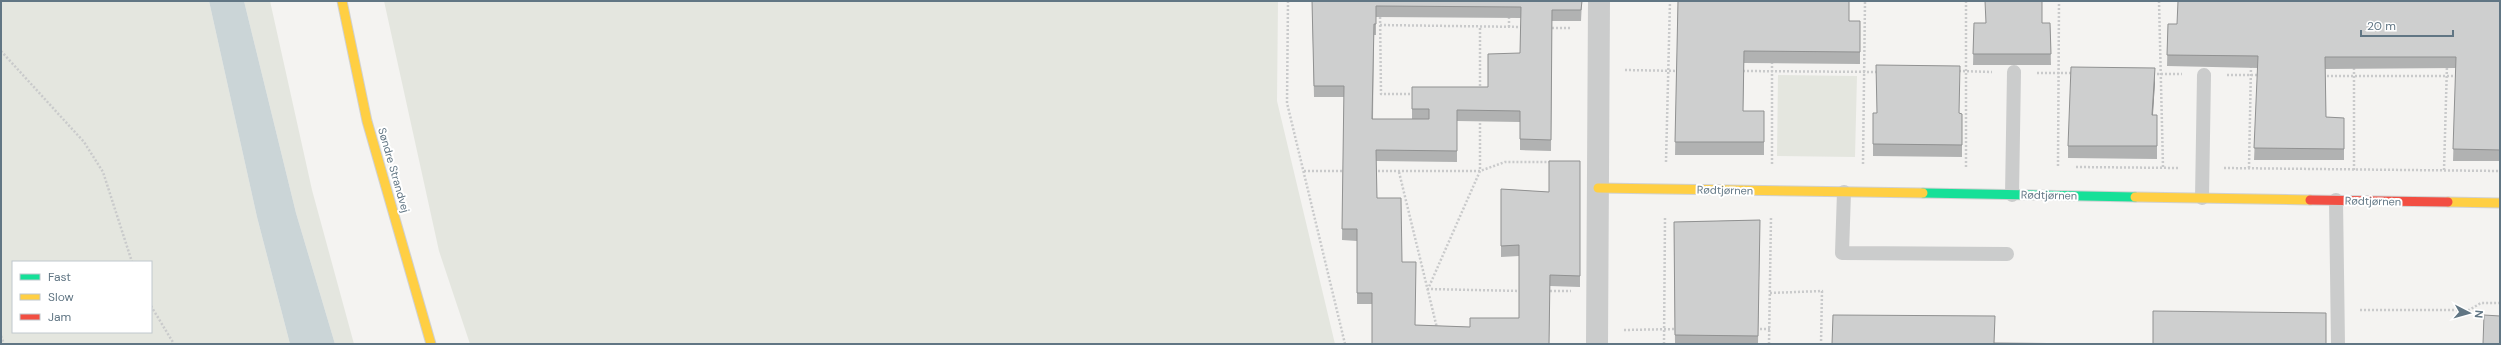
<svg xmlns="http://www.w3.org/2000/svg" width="2501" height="345" viewBox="0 0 2501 345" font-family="'DM Sans',sans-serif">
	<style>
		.green { fill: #e4e6df; fill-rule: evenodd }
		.water { fill: #cbd5d7 }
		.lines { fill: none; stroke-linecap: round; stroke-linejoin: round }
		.fast-casing { stroke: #d0d1d1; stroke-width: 11 }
		.slow-casing { stroke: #d0d1d1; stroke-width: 11 }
		.jam-casing { stroke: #d0d1d1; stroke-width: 11 }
		.path { stroke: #c9cacb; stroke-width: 2.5; stroke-dasharray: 2 2; stroke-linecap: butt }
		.lane { stroke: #cbcccc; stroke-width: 14 }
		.street { stroke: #cbcccc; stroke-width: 22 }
		.fast { stroke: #16e098; stroke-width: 9 }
		.slow { stroke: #ffcf43; stroke-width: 9 }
		.jam { stroke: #f24e42; stroke-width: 9 }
		.wall { fill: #b1b2b2; fill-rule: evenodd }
		.shaded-wall { fill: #909191 }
		.building { fill: #cecfcf; stroke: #909191; fill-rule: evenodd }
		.labels { text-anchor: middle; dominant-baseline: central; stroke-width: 4; stroke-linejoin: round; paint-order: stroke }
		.street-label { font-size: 11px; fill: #617684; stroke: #fff }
	</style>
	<rect width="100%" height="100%" fill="#f4f3f1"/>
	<!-- green -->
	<g class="green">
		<path d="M1,1H209L257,217L290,344H1ZM13,262H151V332H13Z"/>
		<polygon points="244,1 270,1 312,190 354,344 335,344 296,213"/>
		<polygon points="384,1 1278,1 1277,101 1335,344 470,344 439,251"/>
		<polygon points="1778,75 1857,76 1855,157 1777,156"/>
	</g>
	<!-- water -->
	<polygon class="water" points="209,1 244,1 296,213 335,344 290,344 257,217"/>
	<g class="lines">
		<defs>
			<polyline id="fast" points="1923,193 2135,197"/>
			<g id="slow">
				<polyline points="342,1 367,121 431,344"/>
				<polyline points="1598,188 1923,193"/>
				<polyline points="2135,197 2310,200"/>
				<polyline points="2448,202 2500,203"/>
			</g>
			<polyline id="jam" points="2310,200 2448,202"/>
		</defs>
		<!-- fast casing -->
		<use href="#fast" class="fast-casing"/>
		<!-- slow casing -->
		<use href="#slow" class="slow-casing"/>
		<!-- jam casing -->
		<use href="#jam" class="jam-casing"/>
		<!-- path -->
		<g class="path">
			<polyline points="1288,1 1287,103 1345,344"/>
			<polyline points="1966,1 1966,168"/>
			<polyline points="2159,1 2163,167"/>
			<polyline points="1380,13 1381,94 1415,94"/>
			<polyline points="1380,25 1523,27"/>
			<polyline points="1509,27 1509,15"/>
			<polyline points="1548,28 1571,28"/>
			<polyline points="1,51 84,142 103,172 132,262"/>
			<polyline points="1625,70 1680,71"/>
			<polyline points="1743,71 1880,72"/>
			<polyline points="1959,71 1992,72"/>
			<polyline points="2037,73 2074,73"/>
			<polyline points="2153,74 2182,74"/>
			<polyline points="2227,75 2260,75"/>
			<polyline points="2323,76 2458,76"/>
			<polyline points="1480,90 1480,27"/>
			<polyline points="1480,119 1480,171 1428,289 1521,291"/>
			<polyline points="1666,162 1670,1"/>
			<polyline points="1772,164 1772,61"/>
			<polyline points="1863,164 1865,1"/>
			<polyline points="2058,166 2059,1"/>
			<polyline points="2076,167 2179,168"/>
			<polyline points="2224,168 2500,171"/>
			<polyline points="2249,168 2251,65"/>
			<polyline points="2354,170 2354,65"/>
			<polyline points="2444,170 2447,65"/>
			<polyline points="1304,171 1345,171"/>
			<polyline points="1374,171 1480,171 1505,162 1551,162"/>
			<polyline points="1399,172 1437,328"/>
			<polyline points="1546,291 1571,291"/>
			<polyline points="1770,293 1822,291 1821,344"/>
			<polyline points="151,306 174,344"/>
			<polyline points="2360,310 2469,310 2481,303 2500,303"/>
			<polyline points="1756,329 1770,329"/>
			<polyline points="1624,330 1677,329"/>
			<polyline points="1,336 4,344"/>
			<polyline points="1664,344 1665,217"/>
			<polyline points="1769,344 1771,217"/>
		</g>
		<!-- lane -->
		<g class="lane">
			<polyline points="1844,192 1842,253 2007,254"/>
			<polyline points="2012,195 2014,72"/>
			<polyline points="2202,198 2204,75"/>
			<polyline points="2336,200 2338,344"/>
		</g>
		<!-- street -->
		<polyline class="street" points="1597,344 1599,1"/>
		<!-- fast -->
		<use href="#fast" class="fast"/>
		<!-- slow -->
		<use href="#slow" class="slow"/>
		<!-- jam -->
		<use href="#jam" class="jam"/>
	</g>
	<!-- wall -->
	<g class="wall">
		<path d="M1312,1H1582L1581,21H1552L1551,151L1520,150V122L1457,121V162L1376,161L1377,198L1402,262L1415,325L1470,327L1519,318V256L1501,257V189L1549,192L1580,161V287L1550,286L1549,344H1372V304H1357V241L1342,240L1344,97H1314ZM1376,17L1521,18L1520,53L1488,87H1412V119H1373L1374,35H1376Z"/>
		<polygon points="1678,1 1849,21 1860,21 1860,64 1744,63 1743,111 1764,111 1764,155 1675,155"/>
		<polygon points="2500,1 2500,161 2453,161 2456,68 2325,69 2326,117 2344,118 2344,160 2254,160 2258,68 2167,66 2168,24 2177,24"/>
		<polygon points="1974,23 2050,23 2051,65 1973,65"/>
		<polygon points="2155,81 2153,115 2157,115 2157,159 2068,158 2068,146"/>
		<polygon points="1959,113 1962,114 1962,157 1873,156 1873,144"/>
		<polygon points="1760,220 1758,344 1675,344 1674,222"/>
	</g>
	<!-- shaded-wall -->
	<polygon class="shaded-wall" points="2155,68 2155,81 2152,128 2152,115"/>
	<!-- building -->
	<g class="building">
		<path d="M1312,1H1582L1581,10H1552L1551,140L1520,139V111L1457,110V151L1376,150L1377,198H1401L1402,262H1416L1415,325L1470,327V318H1519V245L1501,246V189L1549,192V161H1580V276L1550,275L1549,344H1372V293H1357V229H1342L1344,86H1314ZM1376,6L1521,7L1520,53L1488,54V87H1412V109H1429V119H1372L1374,24H1376Z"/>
		<polygon points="1678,1 1849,1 1849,21 1860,21 1860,52 1744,51 1743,111 1764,111 1764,142 1675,142"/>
		<polygon points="1985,1 2042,1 2042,23 2050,23 2051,54 1973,54 1974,23 1986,23"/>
		<polygon points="2178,1 2500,1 2500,150 2453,149 2456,57 2325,57 2326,117 2344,118 2344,149 2254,148 2258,56 2167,55 2168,24 2177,24"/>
		<polygon points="1876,65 1960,66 1959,113 1962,114 1962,145 1873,144 1873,113 1877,113"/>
		<polygon points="2071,67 2155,68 2152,115 2157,115 2157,146 2068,146"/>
		<polygon points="1760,220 1758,336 1675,335 1674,222"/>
		<polygon points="2153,311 2326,313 2326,344 2153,344"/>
		<polygon points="1833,315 1995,316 1994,343 2099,344 1832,344"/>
		<polygon points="2484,315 2500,316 2500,344 2483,344"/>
	</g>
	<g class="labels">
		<!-- street labels -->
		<g class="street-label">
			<text transform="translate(394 170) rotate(74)">Søndre Strandvej</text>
			<text transform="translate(1725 190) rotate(1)">Rødtjørnen</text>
			<text transform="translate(2049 195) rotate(1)">Rødtjørnen</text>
			<text transform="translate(2373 201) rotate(1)">Rødtjørnen</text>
		</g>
	</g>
	<!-- border -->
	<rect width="2501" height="345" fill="none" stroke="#617684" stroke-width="4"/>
	<!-- legend -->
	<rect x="12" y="261" width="140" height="72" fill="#ffffff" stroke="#c0c8ce"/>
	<rect x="20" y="274" width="20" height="6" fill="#16e098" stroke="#c0c8ce"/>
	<text x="48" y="281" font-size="12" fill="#617684">Fast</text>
	<rect x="20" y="294" width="20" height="6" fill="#ffcf43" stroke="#c0c8ce"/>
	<text x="48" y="301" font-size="12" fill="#617684">Slow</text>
	<rect x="20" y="314" width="20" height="6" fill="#f24e42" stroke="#c0c8ce"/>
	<text x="48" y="321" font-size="12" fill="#617684">Jam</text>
	<!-- north arrow -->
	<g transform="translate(2469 313) rotate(96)" stroke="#ffffff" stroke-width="3" paint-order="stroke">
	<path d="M0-3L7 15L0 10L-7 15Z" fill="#617684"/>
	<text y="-6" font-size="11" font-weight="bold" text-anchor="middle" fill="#617684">N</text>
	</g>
	<!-- scale -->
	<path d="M2361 30v6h92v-6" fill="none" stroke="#617684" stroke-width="2"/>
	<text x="2367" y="30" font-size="12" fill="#617684" stroke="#ffffff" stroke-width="3" paint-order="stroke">20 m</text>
</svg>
